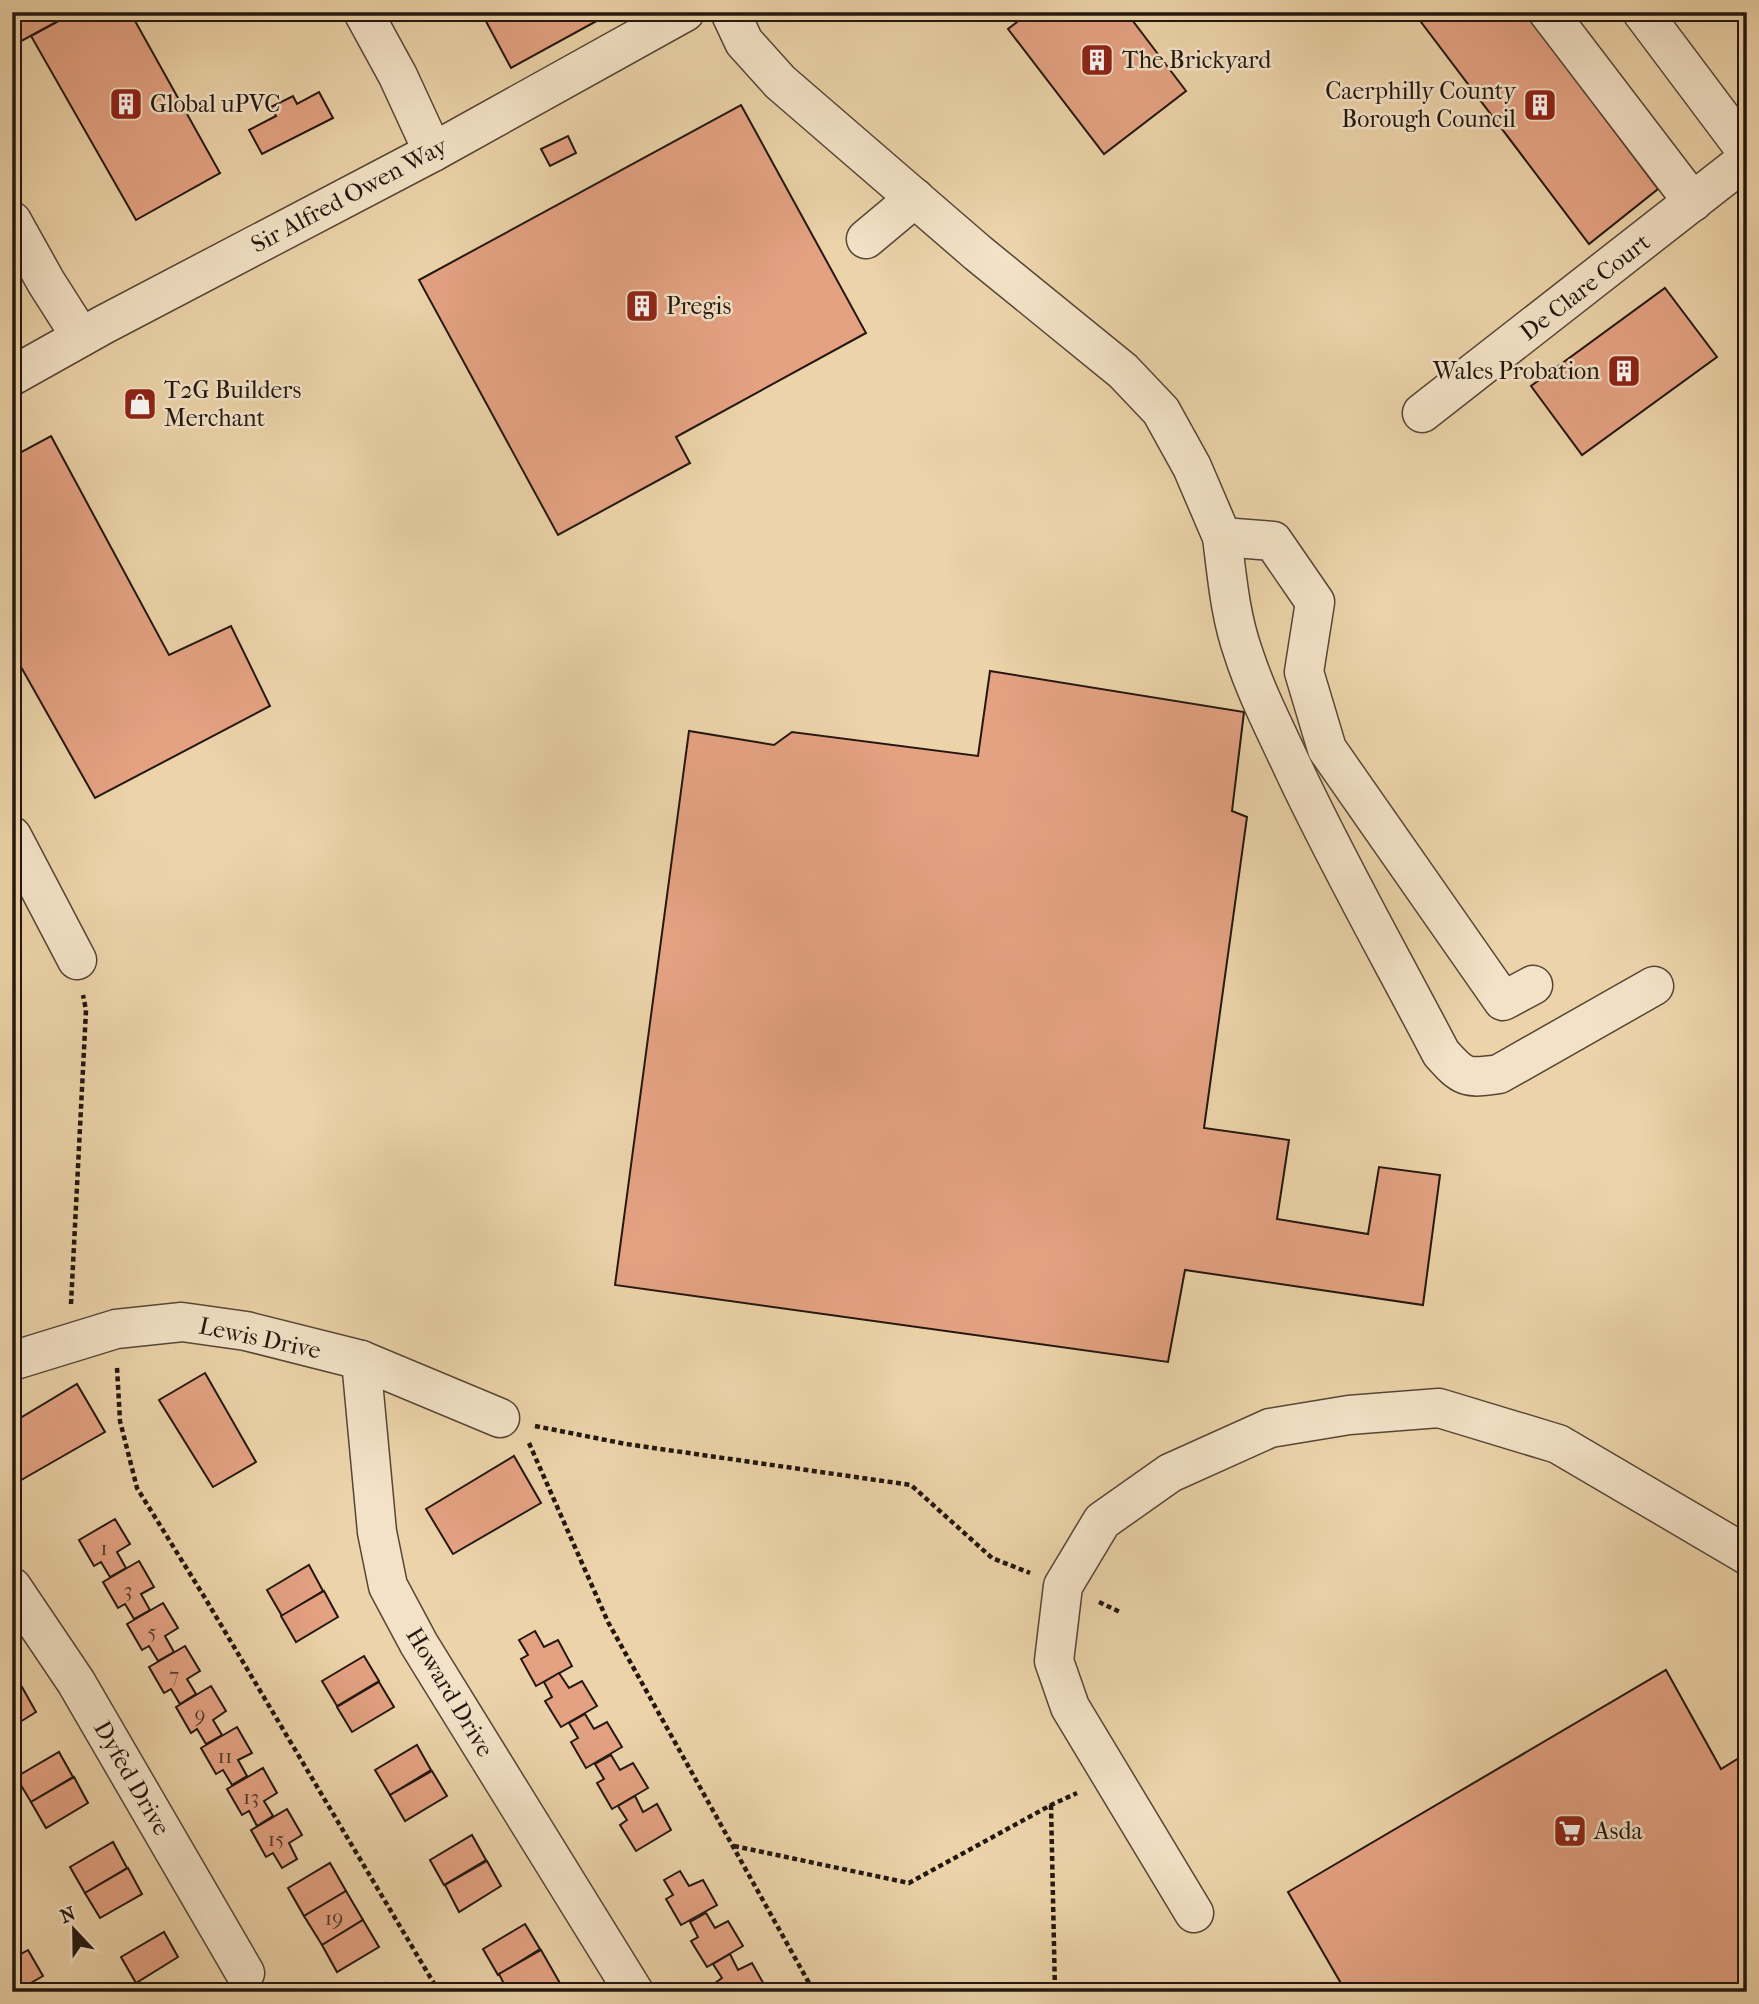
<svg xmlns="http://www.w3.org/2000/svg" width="1759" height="2004" viewBox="0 0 1759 2004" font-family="'IM FELL French Canon',serif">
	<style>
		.building { fill: #e4a283; stroke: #23170f; stroke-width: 2 }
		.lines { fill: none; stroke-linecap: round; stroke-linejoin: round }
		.minor-casing { stroke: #554636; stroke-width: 41 }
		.path { stroke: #23170f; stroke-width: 4.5; stroke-dasharray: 5 3.5; stroke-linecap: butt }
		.minor { stroke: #f3e2c7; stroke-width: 38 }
		.labels { text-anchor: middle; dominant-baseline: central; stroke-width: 5; stroke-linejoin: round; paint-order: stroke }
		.number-label { font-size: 21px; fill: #533a2c }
		.poi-label { font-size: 24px; fill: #23170f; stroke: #f3e2c7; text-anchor: start }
		.street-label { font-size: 24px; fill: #23170f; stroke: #f3e2c7 }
	</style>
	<rect width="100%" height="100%" fill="#ecd3a9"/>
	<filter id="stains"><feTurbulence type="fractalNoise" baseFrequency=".00286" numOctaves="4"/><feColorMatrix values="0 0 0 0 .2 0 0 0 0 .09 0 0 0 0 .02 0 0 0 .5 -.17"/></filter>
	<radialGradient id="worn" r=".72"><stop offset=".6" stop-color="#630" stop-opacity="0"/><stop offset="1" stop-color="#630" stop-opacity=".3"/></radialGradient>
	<!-- building -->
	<g class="building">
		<polygon points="12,12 75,12 12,46"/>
		<polygon points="75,12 130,12 220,173 136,220 31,36"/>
		<polygon points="481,12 613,12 511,68"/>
		<polygon points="1030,12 1126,12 1186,91 1104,154 1008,29"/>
		<polygon points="1435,12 1525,12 1658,189 1589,244 1421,22"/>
		<polygon points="319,92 333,118 262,154 249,130 276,116 271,107 293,96 297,104"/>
		<polygon points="741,105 866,333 676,437 690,463 558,535 419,280"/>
		<polygon points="568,136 576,153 550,166 541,149"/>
		<polygon points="1665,288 1717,357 1582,455 1531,386"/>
		<polygon points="51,436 169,655 231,626 270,706 95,798 12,651 12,457"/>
		<polygon points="990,671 1244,712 1232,811 1247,817 1204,1128 1289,1140 1277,1219 1368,1234 1379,1167 1440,1175 1423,1305 1185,1270 1168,1362 615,1285 689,731 774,745 792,732 978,756"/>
		<polygon points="205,1373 256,1462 213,1487 159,1400"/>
		<polygon points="77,1384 105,1432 16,1483 12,1477 12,1423"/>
		<polygon points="514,1456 541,1503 453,1554 426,1509"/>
		<polygon points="115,1519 130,1544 117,1552 126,1568 110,1577 101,1562 94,1566 79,1540"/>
		<polygon points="139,1561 154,1587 141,1594 150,1610 134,1619 125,1604 118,1608 103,1582"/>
		<polygon points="309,1565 323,1591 282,1616 267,1590"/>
		<polygon points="324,1591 338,1617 296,1642 281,1616"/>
		<polygon points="163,1603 178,1628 165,1636 174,1652 158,1661 149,1646 142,1650 127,1624"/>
		<polygon points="535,1631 544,1647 558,1640 572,1666 536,1686 521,1659 528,1655 519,1640"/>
		<polygon points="185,1646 200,1671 187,1679 196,1694 180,1704 171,1689 164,1693 149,1667"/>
		<polygon points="364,1656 379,1681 337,1706 322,1681"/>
		<polygon points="1666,1670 1721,1769 1747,1753 1747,1992 1346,1992 1288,1892"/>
		<polygon points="12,1671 21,1687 12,1692"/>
		<polygon points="559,1673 569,1688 582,1681 597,1706 561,1727 545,1701 552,1697 544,1682"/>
		<polygon points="379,1682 394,1707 352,1732 337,1707"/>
		<polygon points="211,1686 226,1711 213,1720 222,1735 206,1744 197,1729 191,1733 176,1707"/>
		<polygon points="22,1687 36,1712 12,1727 12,1693"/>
		<polygon points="585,1714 594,1729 607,1722 622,1747 586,1768 571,1742 578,1738 569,1723"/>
		<polygon points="237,1727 252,1753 238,1760 247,1776 232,1785 223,1770 216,1774 201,1748"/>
		<polygon points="417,1745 431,1770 390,1795 375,1770"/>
		<polygon points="59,1752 73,1777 31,1802 16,1777"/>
		<polygon points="611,1755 620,1770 633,1763 648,1788 612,1809 597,1783 604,1779 595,1764"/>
		<polygon points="263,1768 277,1793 264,1801 273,1816 257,1826 249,1811 242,1815 227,1789"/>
		<polygon points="432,1771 447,1796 405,1821 390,1795"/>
		<polygon points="74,1777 88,1803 46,1828 31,1802"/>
		<polygon points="635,1796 643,1812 657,1804 671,1830 636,1851 620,1825 627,1820 618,1806"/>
		<polygon points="287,1809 302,1835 289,1843 297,1859 282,1868 273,1853 266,1857 251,1830"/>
		<polygon points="472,1835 486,1860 444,1885 430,1860"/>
		<polygon points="113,1842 127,1868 85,1893 70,1867"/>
		<polygon points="487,1861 501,1886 459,1912 445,1885"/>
		<polygon points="330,1863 346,1891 304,1916 288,1888"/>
		<polygon points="128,1868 142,1894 100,1918 85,1893"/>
		<polygon points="680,1871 689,1886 703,1880 717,1905 681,1925 666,1899 673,1895 664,1880"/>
		<polygon points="346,1891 363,1920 322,1945 304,1916"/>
		<polygon points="706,1913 715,1928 728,1921 743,1946 707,1967 691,1941 698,1937 690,1922"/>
		<polygon points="363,1920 379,1947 337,1972 322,1945"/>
		<polygon points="525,1924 540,1949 498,1975 483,1949"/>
		<polygon points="164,1932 178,1957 136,1983 121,1957"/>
		<polygon points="28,1950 43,1976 29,1984 34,1992 12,1992 12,1959"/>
		<polygon points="541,1950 565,1992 508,1992 499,1974"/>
		<polygon points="730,1954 738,1970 752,1963 766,1988 760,1992 720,1992 715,1983 722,1978 713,1964"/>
		<polygon points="385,1983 390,1992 370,1992"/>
	</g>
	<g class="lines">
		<defs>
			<g id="minor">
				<polyline points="363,12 398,76 433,152"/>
				<polyline points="730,12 744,42 780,82 978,253 1123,371 1161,411 1192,467 1222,537 1273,541 1315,602 1304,672 1327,749 1503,1001 1533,985"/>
				<polyline points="1548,12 1693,202"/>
				<polyline points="1642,12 1747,152"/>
				<polyline points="12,221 46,282 81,337"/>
				<polyline points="866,239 915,198"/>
				<polyline points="12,376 103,325 433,152 685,12"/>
				<polyline points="1422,413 1747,159"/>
				<path d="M1222,537C1227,576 1230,615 1243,652C1256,693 1276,731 1294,770C1339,866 1392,959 1441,1053C1463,1078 1466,1079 1499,1074L1654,986"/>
				<polyline points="12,836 77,960"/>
				<polyline points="361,1360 377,1532 388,1586 419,1644 634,1992"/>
				<polyline points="12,1361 116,1329 182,1322 246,1331 361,1360 500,1418"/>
				<polyline points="12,1587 76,1682 245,1973"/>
				<polyline points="1194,1913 1070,1707 1054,1661 1063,1586 1102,1521 1170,1473 1270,1428 1349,1415 1439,1408 1558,1444 1747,1555"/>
			</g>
		</defs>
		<!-- minor casing -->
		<use href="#minor" class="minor-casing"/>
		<!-- path -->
		<g class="path">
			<polyline points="71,1304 86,1010 83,995"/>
			<polyline points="117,1368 120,1421 137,1488 205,1598 439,1992"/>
			<polyline points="535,1426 626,1444 911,1485 992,1558 1030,1573"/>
			<polyline points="529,1443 608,1622 814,1992"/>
			<polyline points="1099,1602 1122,1613"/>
			<polyline points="1051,1805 1055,1992"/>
			<polyline points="734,1846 909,1883 1051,1805 1077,1793"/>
		</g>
		<!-- minor -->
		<use href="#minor" class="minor"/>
	</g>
	<!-- icons -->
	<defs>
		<symbol id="building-square" viewBox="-11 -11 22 22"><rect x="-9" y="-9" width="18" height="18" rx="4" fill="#8f2418" stroke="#f3e2c7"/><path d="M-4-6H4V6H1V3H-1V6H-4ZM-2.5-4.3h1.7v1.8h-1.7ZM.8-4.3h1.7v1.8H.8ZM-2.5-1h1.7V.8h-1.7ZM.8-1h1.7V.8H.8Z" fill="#fff"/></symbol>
		<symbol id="shop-square" viewBox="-11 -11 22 22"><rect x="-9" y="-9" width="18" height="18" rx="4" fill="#8f2418" stroke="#f3e2c7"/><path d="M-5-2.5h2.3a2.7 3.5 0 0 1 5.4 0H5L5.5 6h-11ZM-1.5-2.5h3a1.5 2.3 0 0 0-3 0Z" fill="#fff"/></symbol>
		<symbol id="supermarket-square" viewBox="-11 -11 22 22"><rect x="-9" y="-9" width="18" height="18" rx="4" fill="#8f2418" stroke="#f3e2c7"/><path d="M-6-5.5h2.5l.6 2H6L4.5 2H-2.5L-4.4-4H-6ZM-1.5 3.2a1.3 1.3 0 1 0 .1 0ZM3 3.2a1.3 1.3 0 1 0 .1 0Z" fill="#fff"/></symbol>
	</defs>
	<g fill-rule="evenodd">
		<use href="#building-square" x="1078" y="41" width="38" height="38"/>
		<use href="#building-square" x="107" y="85" width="38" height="38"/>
		<use href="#building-square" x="1521" y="86" width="38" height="38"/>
		<use href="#building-square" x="623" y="287" width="38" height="38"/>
		<use href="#building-square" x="1605" y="352" width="38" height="38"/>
		<use href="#shop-square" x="121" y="385" width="38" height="38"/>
		<use href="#supermarket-square" x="1551" y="1812" width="38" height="38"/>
	</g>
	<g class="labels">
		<!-- number labels -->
		<g class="number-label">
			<text x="104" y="1548">1</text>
			<text x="128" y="1590">3</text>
			<text x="152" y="1632">5</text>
			<text x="174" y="1675">7</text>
			<text x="200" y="1715">9</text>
			<text x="225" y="1756">11</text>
			<text x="251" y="1797">13</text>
			<text x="276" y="1839">15</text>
			<text x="334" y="1918">19</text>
		</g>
		<!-- poi labels -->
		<g class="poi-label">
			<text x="1122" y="60">The Brickyard</text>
			<text x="1516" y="91" text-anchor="end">Caerphilly County<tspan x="1516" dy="28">Borough Council</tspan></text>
			<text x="150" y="104">Global uPVC</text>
			<text x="666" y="306">Pregis</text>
			<text x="1600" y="371" text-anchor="end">Wales Probation</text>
			<text x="164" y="390">T2G Builders<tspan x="164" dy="28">Merchant</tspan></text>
			<text x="1594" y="1831">Asda</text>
		</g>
		<!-- street labels -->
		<g class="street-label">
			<text transform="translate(349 195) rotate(-28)">Sir Alfred Owen Way</text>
			<text transform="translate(1585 287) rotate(-38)">De Clare Court</text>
			<text transform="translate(260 1338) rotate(12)">Lewis Drive</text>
			<text transform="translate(450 1692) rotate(59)">Howard Drive</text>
			<text transform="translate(132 1778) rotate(60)">Dyfed Drive</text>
		</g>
	</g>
	<!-- margin -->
	<rect width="1759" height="2004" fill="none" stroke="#ecd3a9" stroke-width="42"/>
	<rect x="14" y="14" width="1731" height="1976" fill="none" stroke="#23170f" stroke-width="3.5"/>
	<rect x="21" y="21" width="1717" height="1962" fill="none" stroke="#23170f" stroke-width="2"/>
	<!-- north arrow -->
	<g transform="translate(74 1930) rotate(338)" stroke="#f3e2c7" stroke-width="5" paint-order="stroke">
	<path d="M0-5L12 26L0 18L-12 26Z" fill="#23170f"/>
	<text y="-10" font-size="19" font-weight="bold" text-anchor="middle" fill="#23170f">N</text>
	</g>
	<rect width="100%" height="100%" filter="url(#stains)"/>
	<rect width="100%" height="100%" fill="url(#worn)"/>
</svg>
